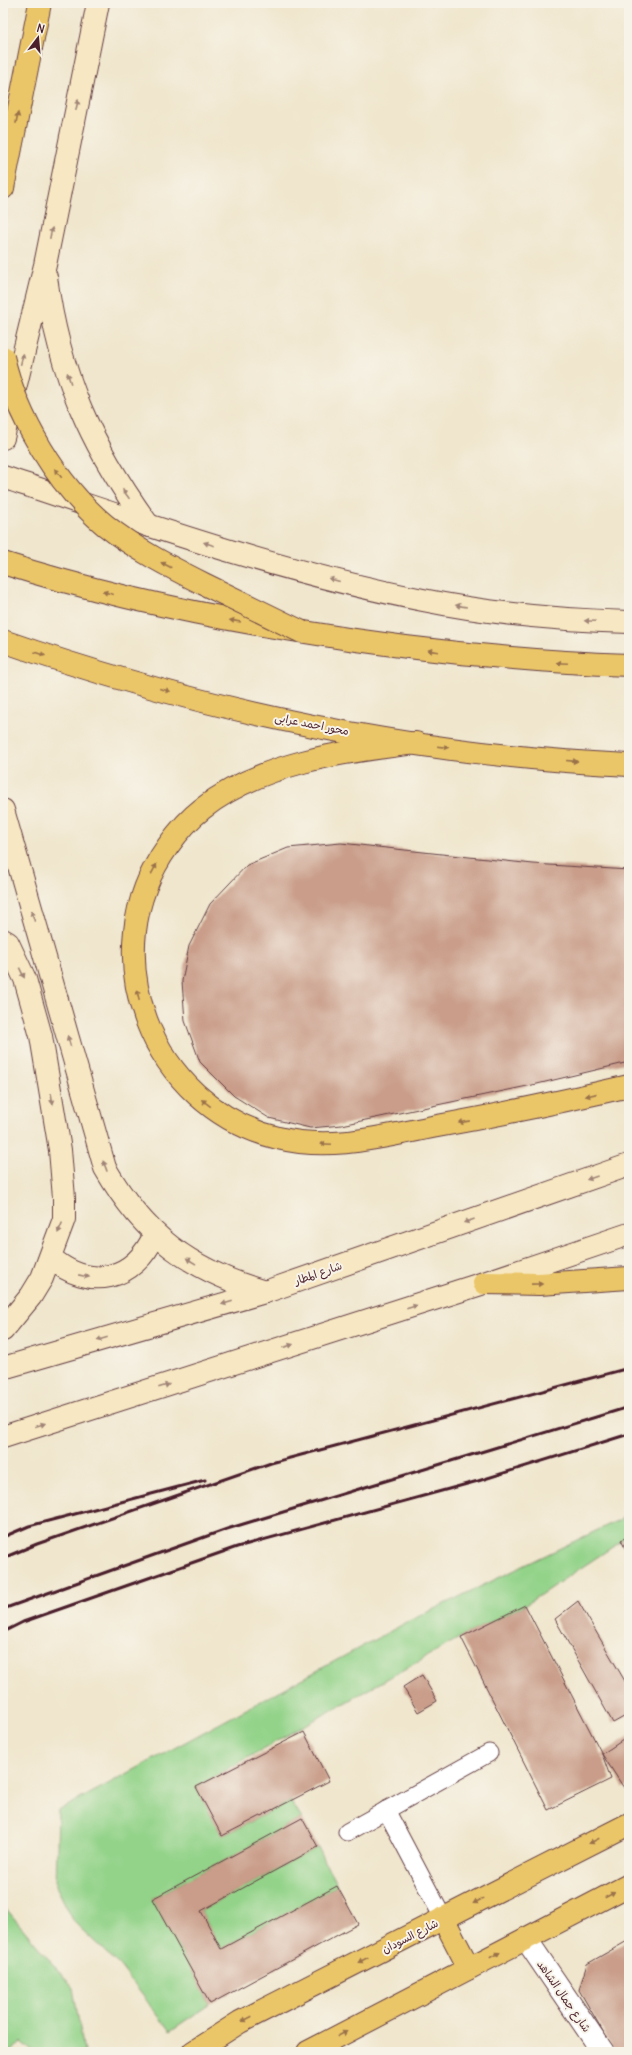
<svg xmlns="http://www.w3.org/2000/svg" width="632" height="2055" viewBox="0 0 632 2055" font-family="Delius,'Playpen Sans Arabic',sans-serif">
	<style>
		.green { fill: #93d389; stroke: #6e795a }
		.building { fill: #c99d89 }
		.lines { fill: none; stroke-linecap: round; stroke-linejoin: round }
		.lane-casing { stroke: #633d43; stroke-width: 19 }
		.street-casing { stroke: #633d43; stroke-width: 24 }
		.secondary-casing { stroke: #633d43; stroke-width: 24 }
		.primary-casing { stroke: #633d43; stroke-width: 24 }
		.highway-casing { stroke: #633d43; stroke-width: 24 }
		.lane { stroke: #fff; stroke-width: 17 }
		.street { stroke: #fff; stroke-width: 22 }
		.secondary { stroke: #f7e8c3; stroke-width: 22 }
		.primary { stroke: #ebc669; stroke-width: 22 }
		.highway { stroke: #ebc669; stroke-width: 22 }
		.rail { stroke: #4a1f2b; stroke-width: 3 }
		.highway-bridge-casing { stroke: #633d43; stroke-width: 24; stroke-linecap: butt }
		.highway-bridge { stroke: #ebc669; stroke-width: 22 }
		.oneway { fill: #a08477 }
		.oneway2 { fill: #9a724a }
		.labels { text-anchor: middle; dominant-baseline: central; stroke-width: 4; stroke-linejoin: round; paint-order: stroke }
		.street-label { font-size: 11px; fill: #4a1f2b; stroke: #f7f3e8 }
	</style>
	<rect width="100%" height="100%" fill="#f7f3e8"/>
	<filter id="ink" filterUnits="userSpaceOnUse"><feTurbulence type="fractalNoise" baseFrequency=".025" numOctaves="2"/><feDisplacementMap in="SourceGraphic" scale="8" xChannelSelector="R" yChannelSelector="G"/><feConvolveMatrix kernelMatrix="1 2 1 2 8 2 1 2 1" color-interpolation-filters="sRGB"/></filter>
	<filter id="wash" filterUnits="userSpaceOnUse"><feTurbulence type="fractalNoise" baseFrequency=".012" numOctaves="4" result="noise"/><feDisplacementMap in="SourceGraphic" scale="16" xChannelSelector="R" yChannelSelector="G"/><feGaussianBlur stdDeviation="0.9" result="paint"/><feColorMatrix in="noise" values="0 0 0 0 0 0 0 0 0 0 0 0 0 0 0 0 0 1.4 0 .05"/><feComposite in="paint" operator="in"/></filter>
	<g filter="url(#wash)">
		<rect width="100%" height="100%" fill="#f0e6cd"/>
		<!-- green -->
		<g class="green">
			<polygon points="629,1515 629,1536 525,1605 461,1637 196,1787 222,1836 291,1801 302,1818 152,1899 210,2004 170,2031 120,1966 74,1922 56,1886 58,1811 409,1621"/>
			<polygon points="318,1847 337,1886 221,1949 201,1911"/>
			<polygon points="3,1905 73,1988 84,2052 33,2052 21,2042 10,2052 3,2052"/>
		</g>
		<g id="blocks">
			<!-- building -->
			<g class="building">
				<polygon points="341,843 533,864 629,870 629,1062 537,1084 342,1125 310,1128 269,1118 234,1096 200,1062 185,1021 182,981 189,946 210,904 247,865 288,848"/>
				<polygon points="629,1536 629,1556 621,1540"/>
				<polygon points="578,1601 629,1688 629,1714 613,1723 555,1619"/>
				<polygon points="525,1605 602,1754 629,1736 629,1785 624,1788 602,1754 611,1779 548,1810 461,1637"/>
				<polygon points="422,1675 437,1701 418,1712 403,1687"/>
				<polygon points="304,1732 329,1781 222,1836 196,1787"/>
				<polygon points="302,1818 318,1847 201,1911 221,1949 337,1886 358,1924 210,2004 152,1899"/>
				<polygon points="629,1940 629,2049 624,2052 615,2052 579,1990 587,1964"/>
			</g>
		</g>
	</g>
	<g filter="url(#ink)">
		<use href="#blocks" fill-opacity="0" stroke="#633d43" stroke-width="1"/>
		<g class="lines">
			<defs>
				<g id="lane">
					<polyline points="386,1810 443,1918"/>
					<polyline points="347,1832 489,1753"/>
				</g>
				<polyline id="street" points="526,1939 603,2052"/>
				<g id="secondary">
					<path d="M46,277C59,375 91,446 149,526"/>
					<polyline points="3,438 45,265 98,3"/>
					<path d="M3,477C141,523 280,572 423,600C491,614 560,620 629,622"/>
					<path d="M3,810L105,1168C144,1236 190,1270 265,1292"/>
					<polyline points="3,940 8,943 25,979 41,1036 60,1150 64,1198 64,1219 42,1278 31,1296 3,1330"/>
					<path d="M51,1258C90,1291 134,1281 155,1234"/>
					<polyline points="3,1368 265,1292 629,1165"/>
					<polyline points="3,1437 484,1283 629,1234"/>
				</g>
				<g id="primary">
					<polyline points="443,1918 469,1968"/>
					<polyline points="193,2052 240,2022 629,1824"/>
					<polyline points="308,2052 629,1885"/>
				</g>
				<g id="highway">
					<polyline points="3,188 40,3"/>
					<path d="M3,563C98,593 194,614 292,630C404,649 516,661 629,665"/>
					<path d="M3,641C204,711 416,755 629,765"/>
					<path d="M416,743C345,751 259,763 202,809C189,819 178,832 168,846C91,953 151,1107 278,1138C330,1151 381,1137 432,1127C498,1115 564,1101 629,1086"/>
					<polyline points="484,1283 539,1284 629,1278"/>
				</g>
			</defs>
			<!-- lane casing -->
			<use href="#lane" class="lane-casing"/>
			<!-- street casing -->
			<use href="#street" class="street-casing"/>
			<!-- secondary casing -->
			<use href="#secondary" class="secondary-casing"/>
			<!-- primary casing -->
			<use href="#primary" class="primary-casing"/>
			<!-- highway casing -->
			<use href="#highway" class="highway-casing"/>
			<!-- lane -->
			<use href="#lane" class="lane"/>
			<!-- street -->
			<use href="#street" class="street"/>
			<!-- secondary -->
			<use href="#secondary" class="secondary"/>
			<!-- primary -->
			<use href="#primary" class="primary"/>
			<!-- highway -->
			<use href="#highway" class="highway"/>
			<!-- rail -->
			<g class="rail">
				<polyline points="3,1537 29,1526 205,1480"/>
				<polyline points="3,1558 37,1544 271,1463 629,1368"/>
				<polyline points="3,1609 227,1529 629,1407"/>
				<polyline points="3,1632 23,1622 237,1547 478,1481 629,1434"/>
			</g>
			<defs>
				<path id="highway-bridge" d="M3,357C17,418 57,485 105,525C135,549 170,567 204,584C237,600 269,616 302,632"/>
			</defs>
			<!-- highway-bridge casing -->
			<use href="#highway-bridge" class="highway-bridge-casing"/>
			<!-- highway-bridge -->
			<use href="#highway-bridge" class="highway-bridge"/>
		</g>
		<!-- one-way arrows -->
		<defs><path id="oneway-solid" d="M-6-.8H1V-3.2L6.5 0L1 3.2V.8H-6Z"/></defs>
		<g class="oneway">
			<use href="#oneway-solid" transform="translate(77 105) rotate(-78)"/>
			<use href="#oneway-solid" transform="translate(51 233) rotate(-78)"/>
			<use href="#oneway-solid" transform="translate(22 359) rotate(-76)"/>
			<use href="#oneway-solid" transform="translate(69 378) rotate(-108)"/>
			<use href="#oneway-solid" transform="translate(126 494) rotate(-125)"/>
			<use href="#oneway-solid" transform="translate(209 544) rotate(-163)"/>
			<use href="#oneway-solid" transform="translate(334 580) rotate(-165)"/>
			<use href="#oneway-solid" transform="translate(461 606) rotate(-171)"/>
			<use href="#oneway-solid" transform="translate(590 621) rotate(-178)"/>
			<use href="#oneway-solid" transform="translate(33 916) rotate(-106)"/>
			<use href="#oneway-solid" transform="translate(22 973) rotate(64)"/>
			<use href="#oneway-solid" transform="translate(69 1041) rotate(-106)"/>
			<use href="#oneway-solid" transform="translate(52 1099) rotate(81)"/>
			<use href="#oneway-solid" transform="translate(105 1166) rotate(-111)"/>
			<use href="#oneway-solid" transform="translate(592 1178) rotate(161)"/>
			<use href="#oneway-solid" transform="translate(469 1221) rotate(161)"/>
			<use href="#oneway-solid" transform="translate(60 1228) rotate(113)"/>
			<use href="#oneway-solid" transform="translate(191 1261) rotate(-148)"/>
			<use href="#oneway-solid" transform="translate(84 1276) rotate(11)"/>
			<use href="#oneway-solid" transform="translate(227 1303) rotate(164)"/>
			<use href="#oneway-solid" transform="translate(412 1307) rotate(-18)"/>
			<use href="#oneway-solid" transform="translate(102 1339) rotate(164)"/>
			<use href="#oneway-solid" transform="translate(288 1346) rotate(-18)"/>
			<use href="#oneway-solid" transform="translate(164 1386) rotate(-18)"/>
			<use href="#oneway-solid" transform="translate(40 1425) rotate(-17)"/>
		</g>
		<g class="oneway2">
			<use href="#oneway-solid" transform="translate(17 118) rotate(-79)"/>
			<use href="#oneway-solid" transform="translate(58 473) rotate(-128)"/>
			<use href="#oneway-solid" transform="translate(166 565) rotate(-153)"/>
			<use href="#oneway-solid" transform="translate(108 593) rotate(-165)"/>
			<use href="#oneway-solid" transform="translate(235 621) rotate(-171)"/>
			<use href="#oneway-solid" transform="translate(433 651) rotate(-173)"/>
			<use href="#oneway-solid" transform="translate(40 654) rotate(19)"/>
			<use href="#oneway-solid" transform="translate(562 663) rotate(-178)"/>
			<use href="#oneway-solid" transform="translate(165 690) rotate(14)"/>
			<use href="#oneway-solid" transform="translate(443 747) rotate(7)"/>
			<use href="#oneway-solid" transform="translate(572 761) rotate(5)"/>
			<use href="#oneway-solid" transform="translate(154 869) rotate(-62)"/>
			<use href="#oneway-solid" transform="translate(138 995) rotate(-102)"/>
			<use href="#oneway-solid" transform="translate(591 1095) rotate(167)"/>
			<use href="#oneway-solid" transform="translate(206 1103) rotate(-143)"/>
			<use href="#oneway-solid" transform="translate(464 1122) rotate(169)"/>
			<use href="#oneway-solid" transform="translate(326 1144) rotate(-178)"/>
			<use href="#oneway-solid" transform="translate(537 1284) rotate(-1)"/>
			<use href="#oneway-solid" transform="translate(594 1841) rotate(153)"/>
			<use href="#oneway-solid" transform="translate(610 1895) rotate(-28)"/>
			<use href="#oneway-solid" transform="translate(478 1901) rotate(153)"/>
			<use href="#oneway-solid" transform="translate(495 1955) rotate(-27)"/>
			<use href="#oneway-solid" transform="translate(363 1960) rotate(153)"/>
			<use href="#oneway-solid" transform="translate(247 2019) rotate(153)"/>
			<use href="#oneway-solid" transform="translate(342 2034) rotate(-28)"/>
		</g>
	</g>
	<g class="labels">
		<!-- street labels -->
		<g class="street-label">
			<text transform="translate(312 724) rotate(11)">محور احمد عرابى</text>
			<text transform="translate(318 1273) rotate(-19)">شارع المطار</text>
			<text transform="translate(410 1936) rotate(-27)">شارع السودان</text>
			<text transform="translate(564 1996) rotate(55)">شارع جمال الشاهد</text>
		</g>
	</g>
	<!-- margin -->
	<rect width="632" height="2055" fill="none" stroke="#f7f3e8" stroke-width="16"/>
	<!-- north arrow -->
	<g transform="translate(38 38) rotate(16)" stroke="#f7f3e8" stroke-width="3" paint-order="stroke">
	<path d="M0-3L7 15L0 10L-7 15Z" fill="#4a1f2b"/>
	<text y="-6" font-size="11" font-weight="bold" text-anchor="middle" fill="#4a1f2b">N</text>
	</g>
</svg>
